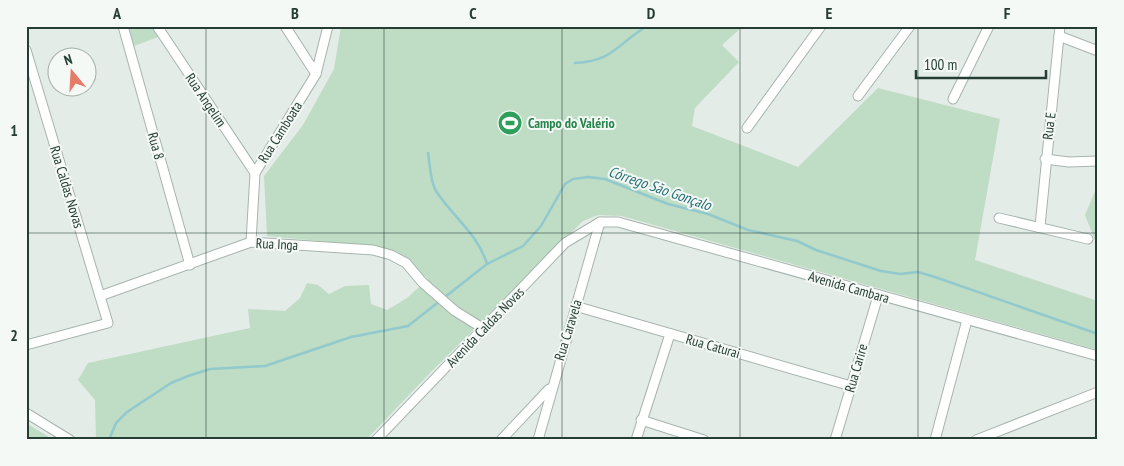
<svg xmlns="http://www.w3.org/2000/svg" width="1124" height="466" viewBox="0 0 1124 466" font-family="'PT Sans Narrow',sans-serif">
	<style>
		.green { fill: #bfdcc4 }
		.lines { fill: none; stroke-linecap: round; stroke-linejoin: round }
		.stream { stroke: #91c9cd; stroke-width: 2.5 }
		.minor-casing { stroke: #a7b4ae; stroke-width: 11 }
		.minor { stroke: #fff; stroke-width: 9 }
		.grid { fill: none; stroke: #253d34; stroke-width: 1; stroke-opacity: 0.55 }
		.labels { text-anchor: middle; dominant-baseline: central; stroke-width: 4; stroke-linejoin: round; paint-order: stroke }
		.street-label { font-size: 14px; fill: #253d34; stroke: #f5f9f6 }
		.leisure-label { font-size: 14px; font-weight: bold; fill: #27864d; stroke: #f5f9f6; text-anchor: start }
		.water-label { font-size: 15px; font-style: italic; fill: #246f74; stroke: #f5f9f6 }
		.neatline { fill: none; stroke: #253d34; stroke-width: 2 }
		.grid-label { font-size: 16px; text-anchor: middle; font-weight: bold; fill: #253d34 }
	</style>
	<rect width="100%" height="100%" fill="#e4ece8"/>
	<!-- green -->
	<g class="green">
		<polygon points="128,26 151,26 158,37 134,46"/>
		<polygon points="341,26 743,26 722,45 739,62 695,108 692,126 798,167 878,88 1000,119 975,260 1098,301 1098,350 622,216 598,215 583,221 431,372 366,440 96,440 95,400 78,380 88,363 250,328 248,309 285,311 300,298 307,283 318,285 329,294 345,286 369,285 371,304 387,310 407,298 428,279 401,255 381,247 267,236 264,176 303,125 334,69"/>
		<polygon points="1098,184 1098,248 1085,215"/>
		<polygon points="26,423 54,440 26,440"/>
	</g>
	<g class="lines">
		<!-- stream -->
		<g class="stream">
			<path d="M575,63C614,61 617,44 647,26"/>
			<path d="M428,153C430,164 430,182 436,191C453,217 478,234 487,264"/>
			<polyline points="109,440 116,423 127,412 171,383 188,376 210,369 265,366 351,337 408,326 487,264 523,246 541,226 565,184 573,179 588,177 605,179 668,204 708,214 748,230 797,241 816,250 881,271 900,274 918,272 935,277 1098,334"/>
		</g>
		<defs>
			<g id="minor">
				<polyline points="123,26 190,265"/>
				<polyline points="157,26 255,173"/>
				<polyline points="285,26 316,74"/>
				<polyline points="1059,36 1098,51"/>
				<polyline points="26,50 108,323 26,345"/>
				<polyline points="858,96 910,26"/>
				<polyline points="953,99 989,26"/>
				<polyline points="747,128 821,26"/>
				<polyline points="1045,159 1069,162 1098,161"/>
				<polyline points="999,218 1088,239"/>
				<polyline points="1040,226 1060,26"/>
				<polyline points="251,242 255,173 316,74 328,26"/>
				<polyline points="100,296 251,242 373,250 391,255 406,263 422,282 455,311 484,329"/>
				<polyline points="575,306 851,386"/>
				<polyline points="26,413 70,440"/>
				<polyline points="641,420 704,440"/>
				<polyline points="376,440 565,243 600,222 618,222 1098,356"/>
				<polyline points="501,440 549,389"/>
				<polyline points="538,440 600,222"/>
				<polyline points="636,440 670,334"/>
				<polyline points="835,440 878,296"/>
				<polyline points="935,440 967,320"/>
				<polyline points="976,440 1098,392"/>
			</g>
		</defs>
		<!-- minor casing -->
		<use href="#minor" class="minor-casing"/>
		<!-- minor -->
		<use href="#minor" class="minor"/>
	</g>
	<!-- grid -->
	<path class="grid" d="M206,26V440M384,26V440M562,26V440M740,26V440M918,26V440M26,233H1098"/>
	<!-- icons -->
	<defs>
		<symbol id="stadium-disc" viewBox="-11 -11 22 22"><circle r="9.5" fill="#2e9e5b" stroke="#f5f9f6"/><path d="M0-5a6.5 5 0 1 0 0 10a6.5 5 0 1 0 0-10ZM-3.5-1.8h7v3.6h-7Z" fill="#fff"/></symbol>
	</defs>
	<g fill-rule="evenodd">
		<use href="#stadium-disc" x="496" y="109" width="28" height="28"/>
	</g>
	<g class="labels">
		<!-- street labels -->
		<g class="street-label">
			<text transform="translate(206 100) rotate(56)">Rua Angelim</text>
			<text transform="translate(1049 126) rotate(-83)">Rua E</text>
			<text transform="translate(280 132) rotate(-58)">Rua Camboata</text>
			<text transform="translate(156 146) rotate(74)">Rua 8</text>
			<text transform="translate(67 187) rotate(73)">Rua Caldas Novas</text>
			<text transform="translate(277 244) rotate(3)">Rua Inga</text>
			<text transform="translate(849 287) rotate(16)">Avenida Cambara</text>
			<text transform="translate(485 327) rotate(-46)">Avenida Caldas Novas</text>
			<text transform="translate(568 330) rotate(-73)">Rua Caravela</text>
			<text transform="translate(713 346) rotate(16)">Rua Caturai</text>
			<text transform="translate(856 368) rotate(-74)">Rua Carire</text>
		</g>
		<!-- leisure labels -->
		<g class="leisure-label">
			<text x="528" y="123">Campo do Valério</text>
		</g>
		<!-- water labels -->
		<g class="water-label">
			<text transform="translate(660 188) rotate(19)">Córrego São Gonçalo</text>
		</g>
	</g>
	<!-- border -->
	<rect width="1124" height="466" fill="none" stroke="#f5f9f6" stroke-width="55"/>
	<!-- north arrow -->
	<g transform="translate(72 72) rotate(342)"><circle r="24" fill="#f5f9f6" stroke="#a2aea8"/>
	<path d="M0-4L9 19L0 12L-9 19Z" fill="#e67b68"/>
	<text y="-8" font-size="14" font-weight="bold" text-anchor="middle" fill="#253d34">N</text>
	</g>
	<!-- scale -->
	<path d="M916 70v8h130v-8" fill="none" stroke="#253d34" stroke-width="2.5"/>
	<text x="924" y="70" font-size="15" fill="#253d34" stroke="#f5f9f6" stroke-width="4" paint-order="stroke">100 m</text>
	<rect x="28" y="28" width="1068" height="410" class="neatline"/>
	<g class="grid-label">
		<text x="117" y="19">A</text>
		<text x="295" y="19">B</text>
		<text x="473" y="19">C</text>
		<text x="651" y="19">D</text>
		<text x="829" y="19">E</text>
		<text x="1007" y="19">F</text>
		<text x="14" y="136">1</text>
		<text x="14" y="341">2</text>
	</g>
</svg>
